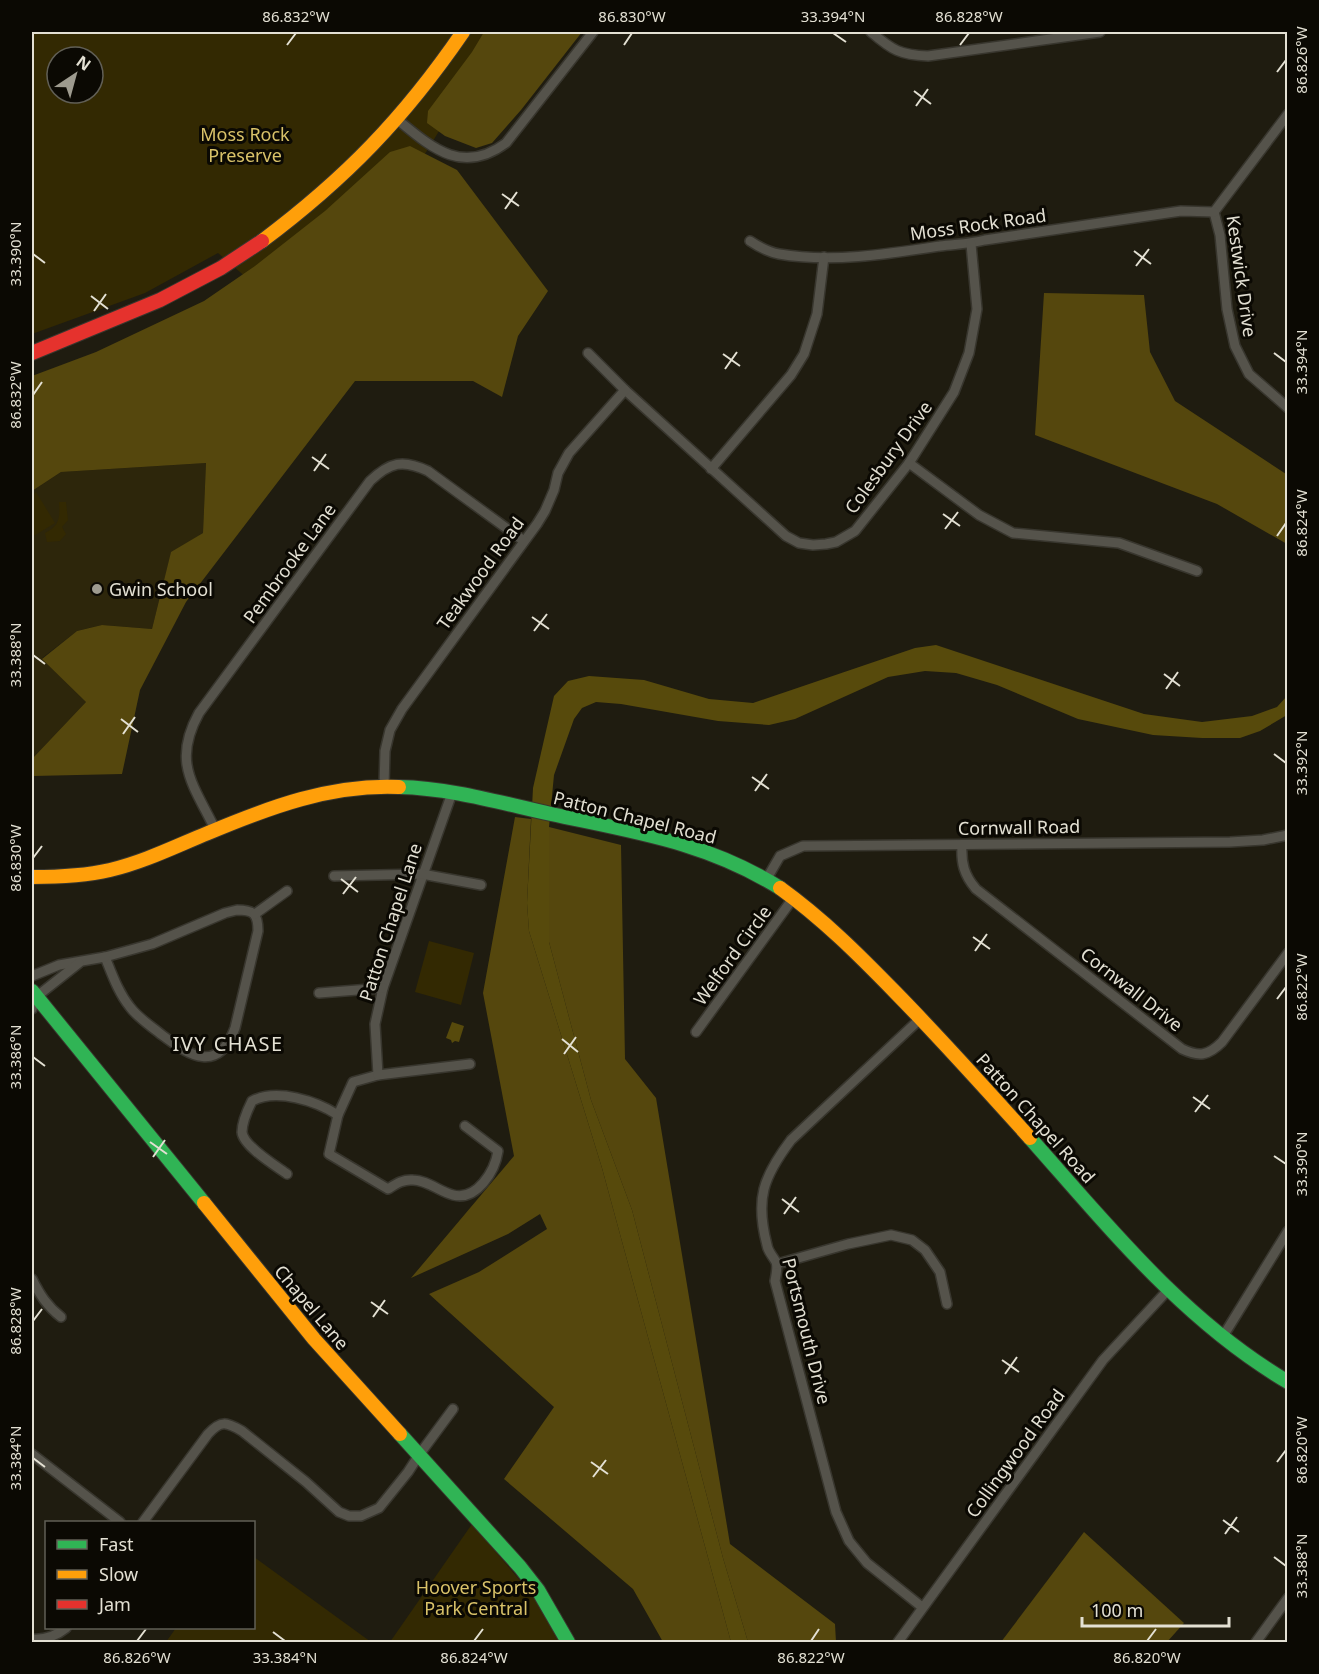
<svg xmlns="http://www.w3.org/2000/svg" width="1319" height="1674" viewBox="0 0 1319 1674" font-family="'Noto Sans',sans-serif">
	<style>
		.built { fill: #2d260b }
		.green { fill: #332902; fill-rule: evenodd }
		.forest { fill: #55470d }
		.water { fill: #574a0c }
		.lines { fill: none; stroke-linecap: round; stroke-linejoin: round }
		.street-casing { stroke: #38362e; stroke-width: 12 }
		.fast-casing { stroke: #38362e; stroke-width: 16 }
		.slow-casing { stroke: #38362e; stroke-width: 16 }
		.jam-casing { stroke: #38362e; stroke-width: 16 }
		.street { stroke: #55534b; stroke-width: 9 }
		.fast { stroke: #30b455; stroke-width: 14 }
		.slow { stroke: #ff9f0a; stroke-width: 14 }
		.jam { stroke: #e5322d; stroke-width: 14 }
		.ticks { fill: none; stroke: #e3e0d3; stroke-width: 2 }
		.poi-dot { fill: #9e9b8f; stroke: #0b0903; stroke-width: 2 }
		.labels { text-anchor: middle; dominant-baseline: central; stroke-width: 6; stroke-linejoin: round; paint-order: stroke }
		.park-label { font-size: 18px; fill: #d9c269; stroke: #0b0903 }
		.street-label { font-size: 18px; fill: #e3e0d3; stroke: #0b0903 }
		.poi-label { font-size: 18px; fill: #e3e0d3; stroke: #0b0903; text-anchor: start }
		.neighbourhood-label { font-size: 20px; letter-spacing: 1.5px; fill: #e3e0d3; stroke: #0b0903 }
		.neatline { fill: none; stroke: #e3e0d3; stroke-width: 2 }
		.ticks-label { font-size: 15px; text-anchor: middle; fill: #e3e0d3 }
	</style>
	<rect width="100%" height="100%" fill="#1f1c10"/>
	<!-- built -->
	<polygon class="built" points="206,463 203,533 171,553 152,629 102,625 77,631 42,658 86,702 32,759 32,491 61,472"/>
	<!-- green -->
	<g class="green">
		<path d="M32,32H500L420,162L248,279L218,253L145,293L32,334ZM57,57H93V93H57Z"/>
		<polygon points="36,492 55,523 32,537 32,495"/>
		<path d="M59,502H66L68,520L62,527L66,534L60,541L47,542L45,533C60,526 60,517 59,502Z"/>
		<polygon points="429,941 474,953 461,1005 415,992"/>
		<polygon points="472,1524 553,1619 560,1642 390,1642"/>
		<polygon points="254,1557 371,1642 166,1642 176,1628 254,1628"/>
	</g>
	<!-- forest -->
	<g class="forest">
		<polygon points="484,32 582,32 521,110 492,143 476,148 445,136 427,123 428,111 472,52"/>
		<polygon points="410,146 457,170 548,291 518,336 502,397 473,381 355,381 186,602 140,690 122,774 33,776 32,778 32,759 86,702 42,659 77,631 102,625 152,629 171,552 203,533 206,463 61,472 32,491 32,376 96,352 204,301 255,266 325,211 390,152"/>
		<polygon points="1044,293 1144,295 1150,352 1175,401 1286,474 1287,544 1217,504 1035,435"/>
		<polygon points="515,817 531,819 527,903 529,931 602,1168 731,1642 663,1642 633,1589 504,1479 554,1407 429,1294 479,1272 547,1229 540,1214 508,1234 411,1278 514,1156 483,993"/>
		<polygon points="549,827 621,845 625,1059 656,1098 730,1544 835,1624 836,1642 748,1642 723,1558 632,1210 591,1100 549,942"/>
		<polygon points="1084,1532 1184,1623 1167,1642 1001,1642"/>
	</g>
	<!-- water -->
	<g class="water">
		<polygon points="936,645 1144,714 1202,722 1252,716 1277,707 1287,696 1287,715 1260,731 1240,738 1202,738 1153,735 1078,719 997,685 956,673 925,671 888,677 795,719 769,725 718,721 621,704 596,702 582,708 574,719 554,775 549,827 549,942 591,1100 632,1210 723,1558 748,1642 731,1642 602,1168 529,931 527,903 533,788 554,696 568,681 589,676 644,680 709,699 753,703 915,648"/>
		<polygon points="452,1022 464,1026 459,1042 455,1041 452,1043 451,1040 446,1038"/>
	</g>
	<g class="lines">
		<defs>
			<g id="street">
				<path d="M871,32C892,50 900,55 928,56L1100,32"/>
				<polyline points="1288,114 1214,212 1220,235 1227,309 1235,346 1249,374 1288,408"/>
				<path d="M398,120C433,149 463,175 506,143L593,32"/>
				<path d="M750,241C759,247 768,252 779,254C831,263 888,254 940,246C955,244 970,244 985,240L1181,211L1214,212"/>
				<polyline points="588,353 625,390 786,536 799,543 813,545 826,544 836,542 855,531 909,463 954,392 969,353 977,309 971,244"/>
				<polyline points="909,463 979,515 1013,533 1119,543 1197,571"/>
				<polyline points="711,469 791,375 804,354 817,314 824,257"/>
				<polyline points="384,786 385,751 390,730 402,709 537,524 545,511 554,490 558,473 569,453 625,390"/>
				<path d="M452,793L383,988L375,1024L378,1075L353,1082L338,1115L329,1154L388,1189C396,1184 403,1179 413,1180C427,1180 440,1192 453,1195C477,1201 495,1171 498,1151L465,1126"/>
				<path d="M215,829C193,784 172,762 199,713L370,481C390,462 403,459 428,471L524,541"/>
				<path d="M962,845C961,863 964,875 976,889L1182,1049C1199,1057 1208,1056 1222,1042L1288,953"/>
				<polyline points="334,876 422,874 481,885"/>
				<polyline points="766,880 780,856 803,846 1230,842 1263,840 1288,835"/>
				<path d="M237,910C254,910 258,914 258,931L235,1028C218,1074 190,1056 162,1035C151,1026 138,1018 130,1007C118,992 112,974 105,957L152,944L225,913Z"/>
				<polyline points="255,914 287,891"/>
				<polyline points="32,976 59,965 105,957"/>
				<polyline points="319,993 383,988"/>
				<polyline points="32,1009 36,997 79,963"/>
				<path d="M921,1018L791,1140C763,1177 755,1199 767,1245C768,1252 773,1256 776,1262C778,1267 776,1275 775,1281L836,1512L849,1541L867,1563L922,1607"/>
				<polyline points="696,1032 794,897"/>
				<polyline points="378,1075 470,1064"/>
				<path d="M287,1174C276,1166 243,1146 242,1132C242,1123 248,1109 252,1101C277,1088 316,1101 338,1115"/>
				<polyline points="777,1264 848,1244 891,1235 912,1240 925,1250 940,1272 947,1304"/>
				<path d="M32,1279C40,1295 47,1306 61,1317"/>
				<polyline points="1222,1338 1288,1231"/>
				<polyline points="32,1454 120,1522"/>
				<path d="M143,1522L208,1434C221,1420 226,1422 242,1431L306,1482L339,1512L349,1516H361L379,1508L408,1472L419,1455L453,1409"/>
				<path d="M32,1639C45,1640 56,1636 66,1628"/>
				<polyline points="898,1642 1103,1360 1168,1290"/>
				<polyline points="1256,1642 1288,1598"/>
			</g>
			<g id="fast">
				<path d="M399,787C450,788 501,803 551,814C635,832 706,842 780,888"/>
				<polyline points="32,991 204,1203"/>
				<path d="M1030,1138C1109,1227 1184,1321 1288,1382"/>
				<polyline points="400,1434 520,1567 538,1590 568,1642"/>
			</g>
			<g id="slow">
				<path d="M262,241C346,178 404,118 463,32"/>
				<path d="M32,877C58,877 84,876 110,870C144,862 176,846 208,833C270,807 331,784 399,787"/>
				<path d="M780,888C823,919 859,955 896,993C942,1040 986,1089 1030,1138"/>
				<polyline points="204,1203 314,1339 400,1434"/>
			</g>
			<polyline id="jam" points="32,353 160,300 221,268 262,241"/>
		</defs>
		<!-- street casing -->
		<use href="#street" class="street-casing"/>
		<!-- fast casing -->
		<use href="#fast" class="fast-casing"/>
		<!-- slow casing -->
		<use href="#slow" class="slow-casing"/>
		<!-- jam casing -->
		<use href="#jam" class="jam-casing"/>
		<!-- street -->
		<use href="#street" class="street"/>
		<!-- fast -->
		<use href="#fast" class="fast"/>
		<!-- slow -->
		<use href="#slow" class="slow"/>
		<!-- jam -->
		<use href="#jam" class="jam"/>
	</g>
	<!-- ticks -->
	<path class="ticks" d="M833,33L846,42M287,45L296,33M624,45L632,33M960,45L969,33M1277,72L1286,60M914,91L931,104M916,106L928,89M502,194L519,206M505,209L517,192M1134,251L1151,264M33,254L45,263M1136,266L1149,249M91,296L108,309M94,311L106,294M1274,353L1286,362M723,354L740,366M725,369L737,352M33,395L42,382M312,457L329,469M314,471L326,454M943,514L960,526M945,529L958,512M1277,536L1286,523M532,617L549,629M534,631L547,614M33,655L45,664M1164,674L1180,686M1166,689L1178,672M121,719L138,732M123,734L135,717M1274,754L1286,763M752,777L769,789M755,791L767,774M33,858L42,846M341,879L358,892M343,894L356,877M973,937L990,949M975,951L987,934M1277,999L1286,987M562,1039L578,1052M564,1054L576,1037M33,1057L45,1066M1193,1097L1210,1109M1195,1112L1208,1095M150,1142L167,1154M1274,1156L1286,1164M153,1157L165,1140M782,1199L799,1212M784,1214L796,1197M371,1302L388,1314M373,1317L385,1300M33,1321L42,1309M1002,1360L1019,1372M1005,1374L1017,1357M33,1458L45,1467M591,1462L608,1474M1277,1462L1286,1450M593,1477L606,1460M1223,1520L1239,1532M1225,1534L1237,1517M1274,1557L1286,1566M273,1632L285,1641M137,1641L146,1629M474,1641L483,1629M811,1641L819,1629M1147,1641L1156,1629"/>
	<!-- markers -->
	<circle class="poi-dot" cx="97" cy="589" r="6"/>
	<g class="labels">
		<!-- park labels -->
		<g class="park-label">
			<text x="245" y="134">Moss Rock<tspan x="245" dy="21">Preserve</tspan></text>
			<text x="476" y="1587">Hoover Sports<tspan x="476" dy="21">Park Central</tspan></text>
		</g>
		<!-- street labels -->
		<g class="street-label">
			<text transform="translate(978 224) rotate(-8)">Moss Rock Road</text>
			<text transform="translate(1242 276) rotate(82)">Kestwick Drive</text>
			<text transform="translate(888 457) rotate(-54)">Colesbury Drive</text>
			<text transform="translate(289 563) rotate(-54)">Pembrooke Lane</text>
			<text transform="translate(480 573) rotate(-54)">Teakwood Road</text>
			<text transform="translate(635 817) rotate(14)">Patton Chapel Road</text>
			<text transform="translate(1019 827) rotate(-1)">Cornwall Road</text>
			<text transform="translate(390 922) rotate(-72)">Patton Chapel Lane</text>
			<text transform="translate(732 955) rotate(-54)">Welford Circle</text>
			<text transform="translate(1132 989) rotate(38)">Cornwall Drive</text>
			<text transform="translate(1036 1118) rotate(48)">Patton Chapel Road</text>
			<text transform="translate(312 1307) rotate(50)">Chapel Lane</text>
			<text transform="translate(807 1331) rotate(76)">Portsmouth Drive</text>
			<text transform="translate(1015 1453) rotate(-54)">Collingwood Road</text>
		</g>
		<!-- poi labels -->
		<g class="poi-label">
			<text x="109" y="589">Gwin School</text>
		</g>
		<!-- neighbourhood labels -->
		<g class="neighbourhood-label">
			<text x="228" y="1043">IVY CHASE</text>
		</g>
	</g>
	<!-- border -->
	<rect width="1319" height="1674" fill="none" stroke="#0b0903" stroke-width="66"/>
	<!-- legend -->
	<rect x="45" y="1521" width="210" height="108" fill="#0b0903" stroke="#615f56" stroke-width="1.5"/>
	<rect x="57" y="1540" width="30" height="9" fill="#30b455" stroke="#615f56" stroke-width="1.5"/>
	<text x="99" y="1551" font-size="18" fill="#e3e0d3">Fast</text>
	<rect x="57" y="1570" width="30" height="9" fill="#ff9f0a" stroke="#615f56" stroke-width="1.5"/>
	<text x="99" y="1581" font-size="18" fill="#e3e0d3">Slow</text>
	<rect x="57" y="1600" width="30" height="9" fill="#e5322d" stroke="#615f56" stroke-width="1.5"/>
	<text x="99" y="1611" font-size="18" fill="#e3e0d3">Jam</text>
	<!-- north arrow -->
	<g transform="translate(75 75) rotate(36)"><circle r="28" fill="#0b0903" stroke="#615f56" stroke-width="1.5"/>
	<path d="M0-4.5L10 22L0 15L-10 22Z" fill="#9e9b8f"/>
	<text y="-9" font-size="16" font-weight="bold" text-anchor="middle" fill="#e3e0d3">N</text>
	</g>
	<!-- scale -->
	<path d="M1082 1617v9h147v-9" fill="none" stroke="#e3e0d3" stroke-width="3"/>
	<text x="1091" y="1617" font-size="18" fill="#e3e0d3" stroke="#0b0903" stroke-width="4.5" paint-order="stroke">100 m</text>
	<rect x="33" y="33" width="1253" height="1608" class="neatline"/>
	<g class="ticks-label">
		<text x="296" y="22">86.832°W</text>
		<text x="632" y="22">86.830°W</text>
		<text x="833" y="22">33.394°N</text>
		<text x="969" y="22">86.828°W</text>
		<text transform="translate(1302 60) rotate(-90)" y="5">86.826°W</text>
		<text transform="translate(16 254) rotate(-90)" y="5">33.390°N</text>
		<text transform="translate(1302 362) rotate(-90)" y="5">33.394°N</text>
		<text transform="translate(16 395) rotate(-90)" y="5">86.832°W</text>
		<text transform="translate(1302 523) rotate(-90)" y="5">86.824°W</text>
		<text transform="translate(16 655) rotate(-90)" y="5">33.388°N</text>
		<text transform="translate(1302 763) rotate(-90)" y="5">33.392°N</text>
		<text transform="translate(16 858) rotate(-90)" y="5">86.830°W</text>
		<text transform="translate(1302 987) rotate(-90)" y="5">86.822°W</text>
		<text transform="translate(16 1057) rotate(-90)" y="5">33.386°N</text>
		<text transform="translate(1302 1164) rotate(-90)" y="5">33.390°N</text>
		<text transform="translate(16 1321) rotate(-90)" y="5">86.828°W</text>
		<text transform="translate(1302 1450) rotate(-90)" y="5">86.820°W</text>
		<text transform="translate(16 1458) rotate(-90)" y="5">33.384°N</text>
		<text transform="translate(1302 1566) rotate(-90)" y="5">33.388°N</text>
		<text x="137" y="1663">86.826°W</text>
		<text x="285" y="1663">33.384°N</text>
		<text x="474" y="1663">86.824°W</text>
		<text x="811" y="1663">86.822°W</text>
		<text x="1147" y="1663">86.820°W</text>
	</g>
</svg>
